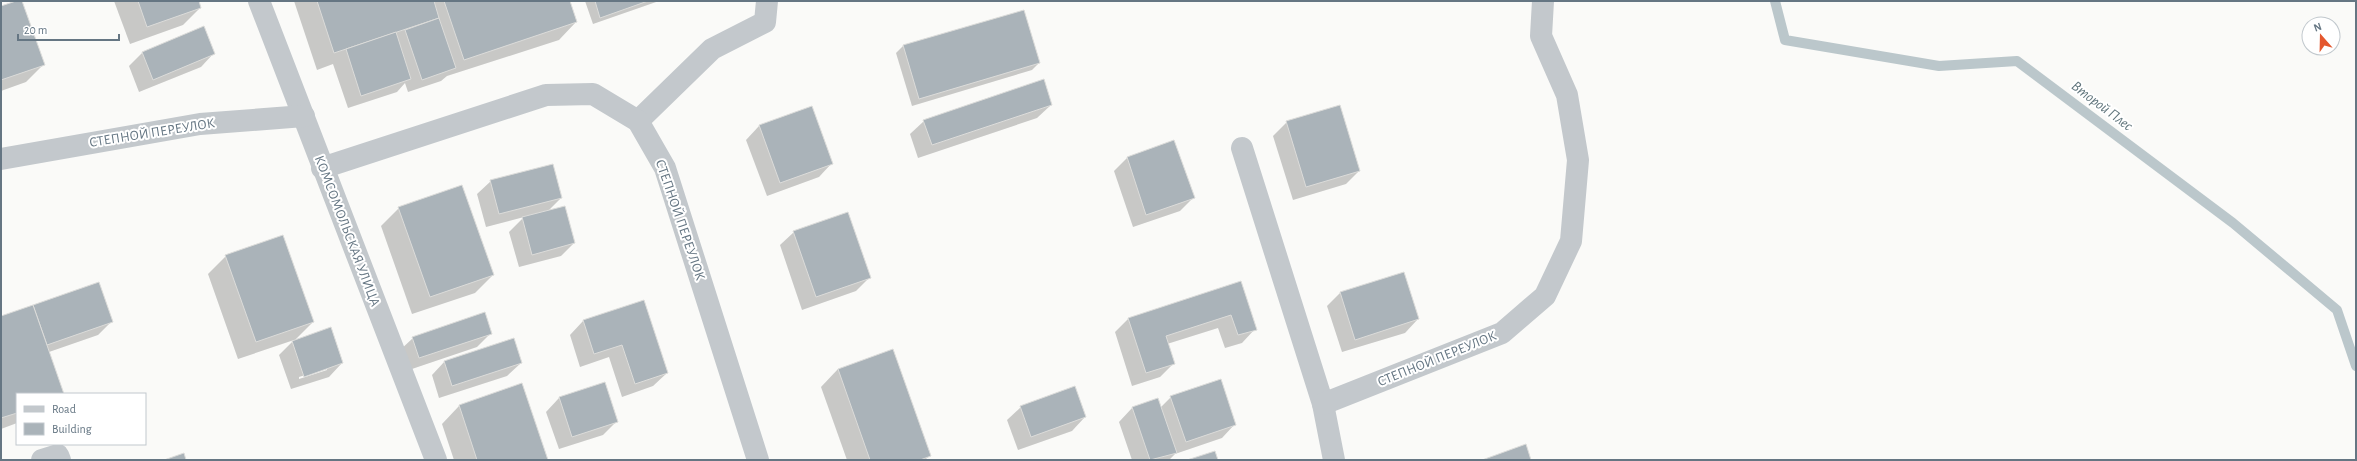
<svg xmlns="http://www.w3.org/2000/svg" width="2357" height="461" viewBox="0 0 2357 461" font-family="'Alegreya Sans',sans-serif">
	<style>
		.shadow { fill: #0003; fill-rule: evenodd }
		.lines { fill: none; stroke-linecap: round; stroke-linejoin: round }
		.stream { stroke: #bbc7cb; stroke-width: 10 }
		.building { fill: #aab3b9; stroke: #dcdcda }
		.minor { stroke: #c3c8cc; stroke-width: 22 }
		.labels { text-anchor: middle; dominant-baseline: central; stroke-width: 4; stroke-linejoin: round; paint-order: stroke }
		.street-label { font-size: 14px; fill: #657683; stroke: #fff }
		.water-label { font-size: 15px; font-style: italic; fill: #60757c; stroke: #fff }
	</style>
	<rect width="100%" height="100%" fill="#fafaf8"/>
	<!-- shadow -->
	<g class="shadow">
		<polygon points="19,1 21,1 43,65 26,82 1,91 1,7"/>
		<polygon points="114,1 198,1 200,8 183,25 130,44"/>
		<polygon points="294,1 432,1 433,4 436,1 569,1 576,22 559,40 447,76 441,81 408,92 405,83 397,92 348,108 333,64 317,70"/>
		<polygon points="585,1 659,1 593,24"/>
		<polygon points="1024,11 1039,63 1032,70 912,106 896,53 903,46"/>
		<polygon points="203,27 214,53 201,67 139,92 129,66 142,53"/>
		<polygon points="1051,105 1037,118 918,158 910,134 924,121"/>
		<polygon points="1287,122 1359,171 1346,184 1293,200 1273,136"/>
		<polygon points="759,126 832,163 819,177 767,196 746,140"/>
		<polygon points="1127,158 1193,198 1180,211 1133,227 1114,171"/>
		<polygon points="491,181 561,198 547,212 574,243 561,256 519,267 509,232 524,217 486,227 477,194"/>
		<polygon points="399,208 493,275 475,293 412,314 381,226"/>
		<polygon points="794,232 869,278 856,291 802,310 780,245"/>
		<path d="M226,256L313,322L293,342L342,363L329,377L291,389L279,355L294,340L238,359L208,274ZM327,368V370L299,379V377Z"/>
		<polygon points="99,283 112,321 98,335 49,352 63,394 17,394 17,423 1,429 1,317"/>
		<polygon points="1240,283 1255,329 1242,343 1225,348 1218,328 1167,344 1174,363 1160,377 1132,386 1115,332 1129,318"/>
		<polygon points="1341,292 1418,319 1405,333 1342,352 1327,306"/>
		<polygon points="643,302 667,373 653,386 622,397 609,357 580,367 570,335 583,321"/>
		<polygon points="491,333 477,347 406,371 399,351 413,338"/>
		<polygon points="445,361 521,363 507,376 439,398 432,375"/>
		<polygon points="838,369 929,456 925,460 847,460 821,387"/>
		<polygon points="521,385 547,460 454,460 442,424 459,406"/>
		<polygon points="1171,397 1235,424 1222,438 1175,454 1169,460 1132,460 1119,422 1132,408 1157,400 1160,408"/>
		<polygon points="559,398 617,421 603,435 559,449 546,412"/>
		<polygon points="1021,407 1085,417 1072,431 1018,450 1007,420"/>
	</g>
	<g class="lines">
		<!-- stream -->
		<polyline class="stream" points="1775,1 1785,40 1939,66 2017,61 2233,223 2337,310 2356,366"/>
	</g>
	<!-- building -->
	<g class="building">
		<polygon points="16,1 22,1 45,65 1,80 1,6"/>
		<polygon points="138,1 199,1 201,8 147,27"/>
		<polygon points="317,1 434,1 439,18 334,53"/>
		<polygon points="444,1 570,1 577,22 464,60"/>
		<polygon points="595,1 648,1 600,18"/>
		<polygon points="1024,10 1040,63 919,99 903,45"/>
		<polygon points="439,18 456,68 422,80 405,30"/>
		<polygon points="204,26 215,54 153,80 142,52"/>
		<polygon points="396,32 411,79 361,96 346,49"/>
		<polygon points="1044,79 1052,105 932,145 923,120"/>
		<polygon points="1340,105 1360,171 1306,187 1286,121"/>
		<polygon points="812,106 833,164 780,183 759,125"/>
		<polygon points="1174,140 1195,198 1146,215 1127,157"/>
		<polygon points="553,164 562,198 499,214 490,180"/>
		<polygon points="462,185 494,275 430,297 398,207"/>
		<polygon points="565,206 575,243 532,255 522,217"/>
		<polygon points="848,212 871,278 816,297 793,231"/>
		<polygon points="283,235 314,322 256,342 225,255"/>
		<polygon points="1404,272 1419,319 1355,340 1340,292"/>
		<polygon points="1241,281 1257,330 1238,335 1231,315 1166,336 1175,364 1146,373 1128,318"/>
		<polygon points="99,282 113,322 47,345 33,305"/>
		<polygon points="644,300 668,373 635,384 622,345 594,354 583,320"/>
		<polygon points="33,305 64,394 17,394 17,413 1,418 1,316"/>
		<polygon points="485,312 492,334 419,358 412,337"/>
		<polygon points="331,327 343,363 304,377 292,341"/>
		<polygon points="514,338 522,363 452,386 444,361"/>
		<polygon points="893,349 931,456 920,460 870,460 838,369"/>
		<polygon points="1221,379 1236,425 1186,442 1170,396"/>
		<polygon points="605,382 618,422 572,437 559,397"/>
		<polygon points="522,383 548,460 477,460 459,405"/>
		<polygon points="1075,386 1086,417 1031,437 1020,406"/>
		<polygon points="1158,398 1177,453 1150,460 1132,407"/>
		<polygon points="1526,444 1531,460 1482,460"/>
		<polygon points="1215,451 1218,460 1187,460"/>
		<polygon points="184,453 186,460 164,460"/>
	</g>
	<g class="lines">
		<!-- minor -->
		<g class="minor">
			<polyline points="259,1 436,460"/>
			<polyline points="638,121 712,49 765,22 767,1"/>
			<polyline points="1242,148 1323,404 1334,460"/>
			<polyline points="1,159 200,124 304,116"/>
			<polyline points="322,168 546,95 593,94 638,121 665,168 758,460"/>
			<polyline points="1323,404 1502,333 1545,296 1571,241 1578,160 1567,95 1541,36 1543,1"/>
			<polyline points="42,460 58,455 60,460"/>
		</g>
	</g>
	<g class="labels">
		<!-- street labels -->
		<g class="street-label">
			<text transform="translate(152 133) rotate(-9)">СТЕПНОЙ ПЕРЕУЛОК</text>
			<text transform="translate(680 220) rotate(71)">СТЕПНОЙ ПЕРЕУЛОК</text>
			<text transform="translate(347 231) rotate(69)">КОМСОМОЛЬСКАЯ УЛИЦА</text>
			<text transform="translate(1437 359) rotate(-22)">СТЕПНОЙ ПЕРЕУЛОК</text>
		</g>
		<!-- water labels -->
		<g class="water-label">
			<text transform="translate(2102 106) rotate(37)">Второй Плес</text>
		</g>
	</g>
	<!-- border -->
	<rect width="2357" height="461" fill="none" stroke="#657683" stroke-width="4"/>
	<!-- legend -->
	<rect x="16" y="393" width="130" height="52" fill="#ffffff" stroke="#c1c8cd"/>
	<rect x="24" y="406" width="20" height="6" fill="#c3c8cc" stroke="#c1c8cd"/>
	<text x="52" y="413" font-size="12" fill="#657683">Road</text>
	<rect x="24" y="423" width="20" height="12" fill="#aab3b9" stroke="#c1c8cd"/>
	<text x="52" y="433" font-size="12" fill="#657683">Building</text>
	<!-- north arrow -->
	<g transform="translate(2321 36) rotate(340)"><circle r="19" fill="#ffffff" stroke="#c1c8cd"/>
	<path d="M0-3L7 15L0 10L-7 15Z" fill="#e4572e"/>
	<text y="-6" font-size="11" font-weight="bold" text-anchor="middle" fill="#657683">N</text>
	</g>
	<!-- scale -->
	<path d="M18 34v6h101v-6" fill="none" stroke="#657683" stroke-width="2"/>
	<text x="24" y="34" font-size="12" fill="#657683" stroke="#ffffff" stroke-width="3" paint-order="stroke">20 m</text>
</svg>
